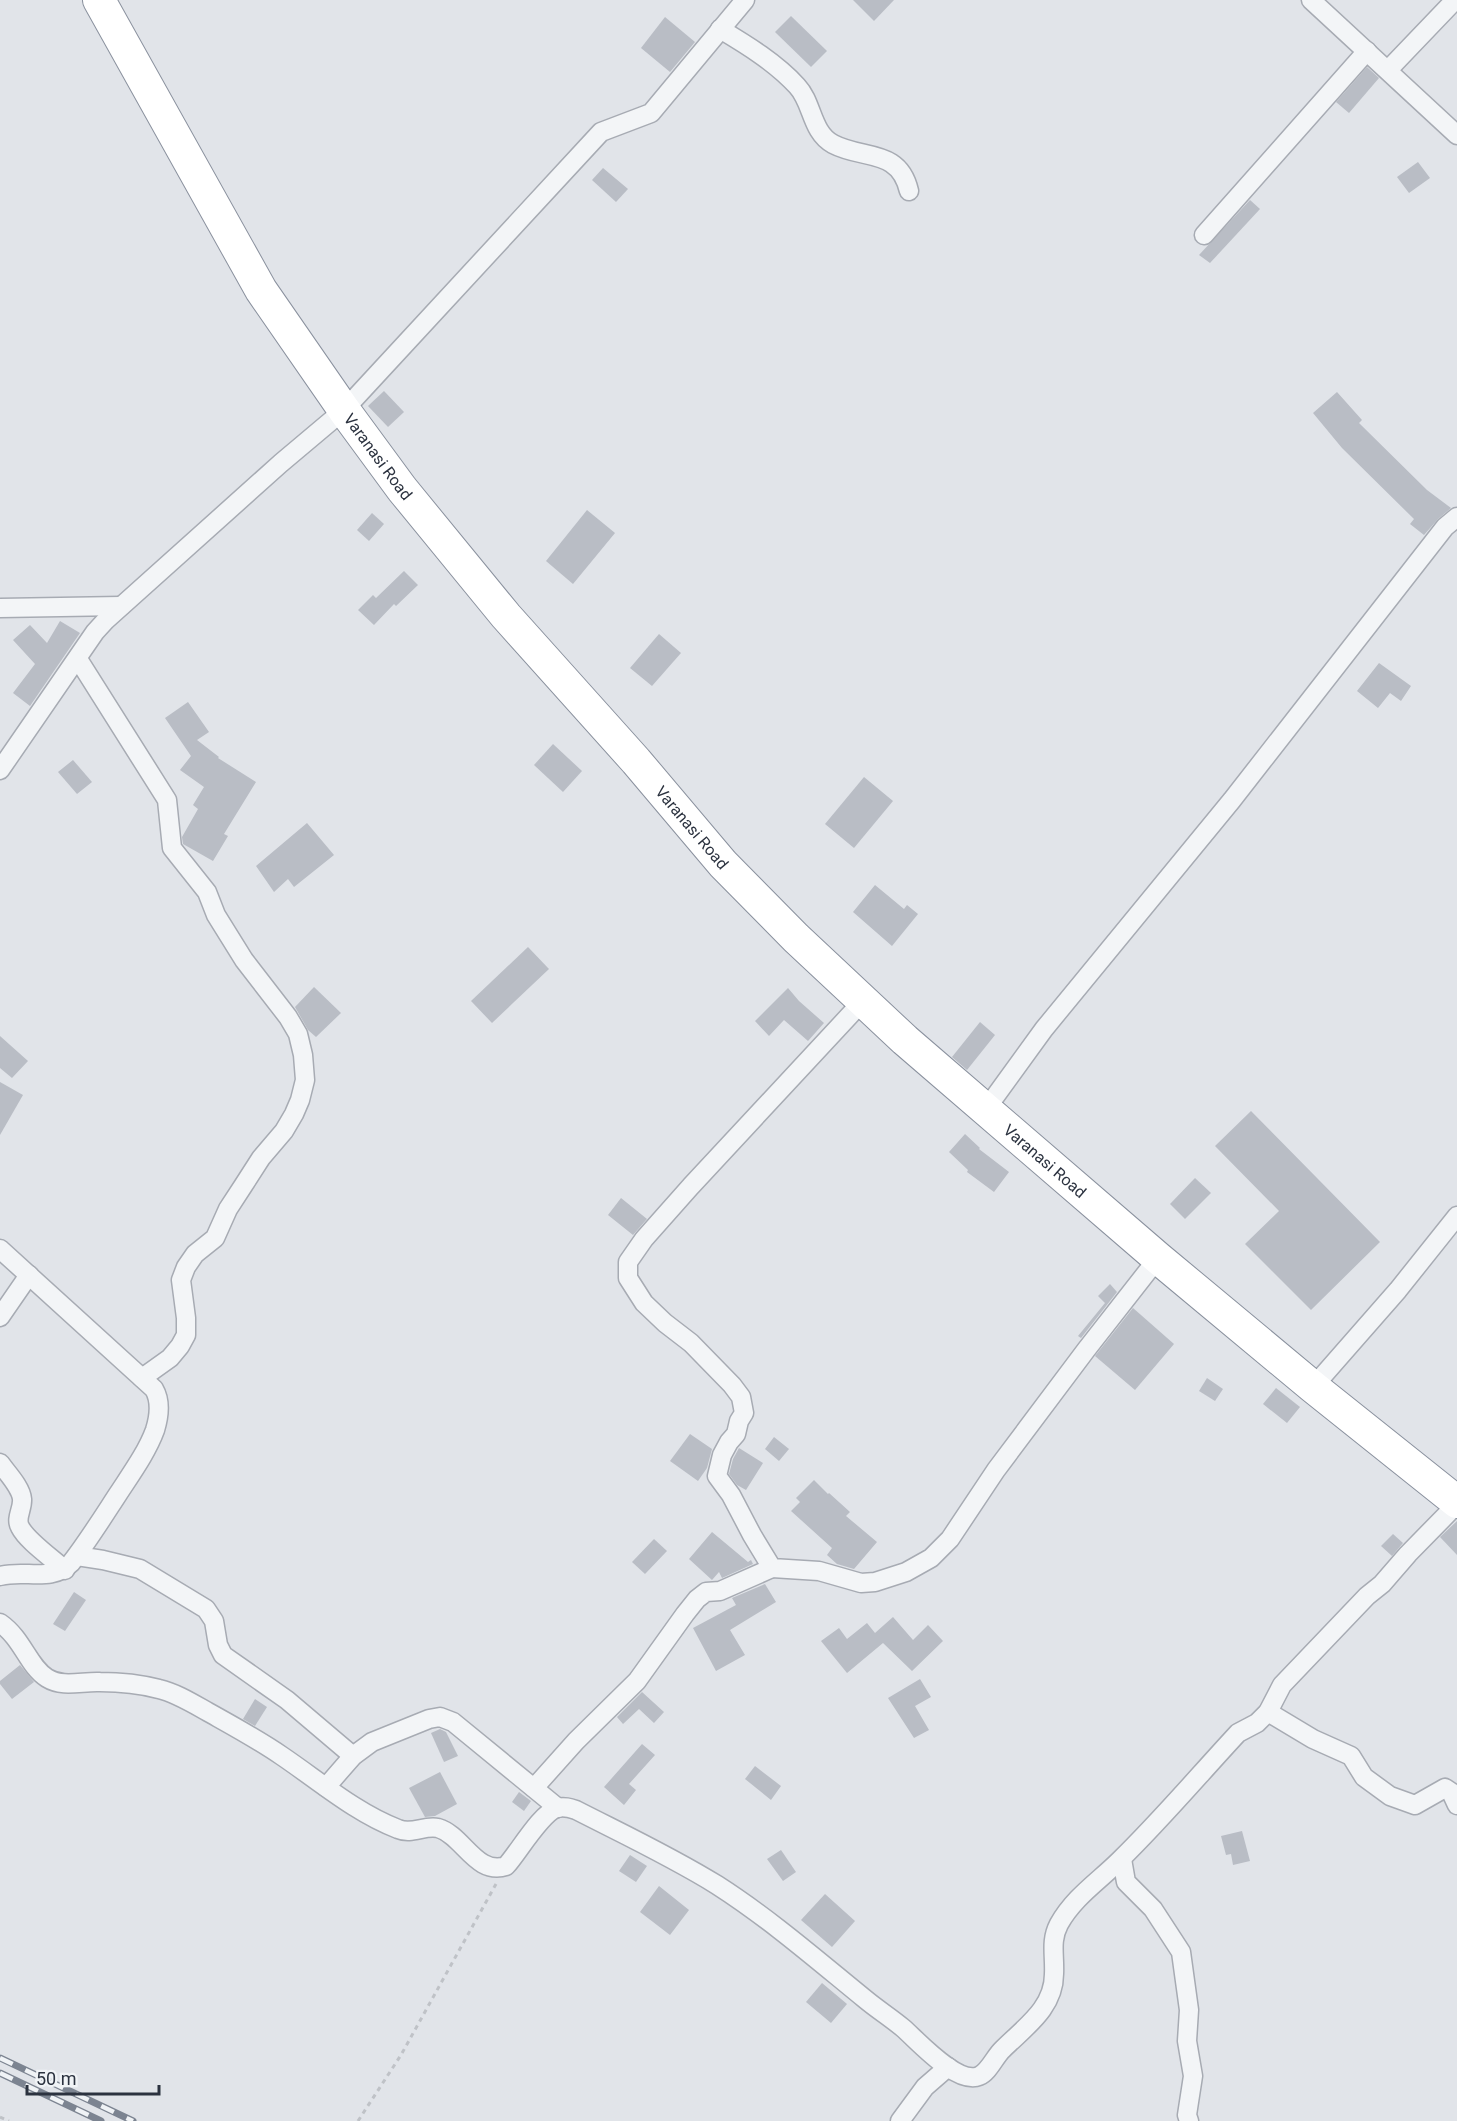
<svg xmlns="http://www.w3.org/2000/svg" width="1457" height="2121" viewBox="0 0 1457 2121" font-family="Roboto,sans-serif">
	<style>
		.building { fill: #b9bdc5 }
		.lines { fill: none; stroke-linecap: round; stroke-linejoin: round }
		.street-casing { stroke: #a7abb3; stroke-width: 21 }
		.highway-casing { stroke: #8a919e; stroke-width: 34 }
		.path { stroke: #bfc2c7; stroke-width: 3; stroke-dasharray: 4.5 4.5; stroke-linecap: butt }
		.street { stroke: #f3f5f7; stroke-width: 18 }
		.highway { stroke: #fff; stroke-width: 32 }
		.rail-casing { stroke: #7c8491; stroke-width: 7 }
		.rail { stroke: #f0f3f6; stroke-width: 4.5; stroke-dasharray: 14; stroke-linecap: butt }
		.labels { text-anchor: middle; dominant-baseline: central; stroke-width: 4.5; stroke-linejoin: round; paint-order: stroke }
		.street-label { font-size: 16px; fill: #2b323f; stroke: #f0f3f6 }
	</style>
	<rect width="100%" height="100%" fill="#e1e4e9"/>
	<!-- building -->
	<g class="building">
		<polygon points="853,0 894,0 874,21"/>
		<polygon points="791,16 827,51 811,67 775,32"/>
		<polygon points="665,17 695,42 670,72 641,48"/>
		<polygon points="1367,67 1379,78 1349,113 1336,102"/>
		<polygon points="1418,162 1430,178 1409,193 1397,177"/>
		<polygon points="603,168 628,189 616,202 592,180"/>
		<polygon points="1250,200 1260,209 1210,263 1199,255"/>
		<polygon points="384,391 404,412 388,427 368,406"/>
		<polygon points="1337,392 1362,420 1359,423 1427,490 1451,508 1438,519 1424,535 1410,524 1414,519 1342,448 1313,413"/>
		<polygon points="587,510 615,533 573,584 546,561"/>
		<polygon points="372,513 384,524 369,541 357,530"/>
		<polygon points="404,571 418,585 396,606 394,604 374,625 358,610 373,595 376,598"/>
		<polygon points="60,621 80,633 30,706 13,693 35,664 13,640 30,625 47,643"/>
		<polygon points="659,634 681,653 652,686 630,668"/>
		<polygon points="1379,663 1411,686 1401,701 1390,693 1378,708 1357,691"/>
		<polygon points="188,702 209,732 197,740 219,757 218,758 256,782 224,834 228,836 213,861 183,844 182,837 198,809 193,805 204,787 180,770 191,756 165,718"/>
		<polygon points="553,744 582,771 563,792 534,765"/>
		<polygon points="73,760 92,782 77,794 58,772"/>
		<polygon points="864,777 893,801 854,848 825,824"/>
		<polygon points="307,823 334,855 294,887 288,879 274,892 256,866"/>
		<polygon points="875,885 904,909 907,905 918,914 892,946 853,912"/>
		<polygon points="528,947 549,969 492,1023 471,1001"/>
		<polygon points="314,987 341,1013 316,1037 308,1030 295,1007"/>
		<polygon points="788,988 799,1001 824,1023 808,1041 784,1020 769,1036 755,1021"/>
		<polygon points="980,1022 995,1035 967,1070 952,1057"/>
		<polygon points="0,1036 28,1061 12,1078 0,1068"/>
		<polygon points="0,1082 23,1095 0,1135"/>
		<polygon points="1251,1111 1380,1242 1311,1310 1245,1244 1279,1211 1215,1146"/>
		<polygon points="965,1134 980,1148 979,1149 1009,1172 994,1192 967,1172 968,1170 949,1152"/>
		<polygon points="1195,1178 1211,1193 1185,1219 1170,1204"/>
		<polygon points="621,1198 647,1219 633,1235 608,1215"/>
		<polygon points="1110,1284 1117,1292 1081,1338 1078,1336 1105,1303 1098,1296"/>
		<polygon points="1133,1308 1174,1344 1135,1390 1095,1356"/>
		<polygon points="1207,1378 1223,1389 1215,1401 1199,1391"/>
		<polygon points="1276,1388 1300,1407 1287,1423 1263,1404"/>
		<polygon points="690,1434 712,1449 707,1468 698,1481 670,1461"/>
		<polygon points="774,1437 789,1449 779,1461 765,1449"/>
		<polygon points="739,1448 763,1463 746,1490 737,1485 729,1474 733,1459"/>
		<polygon points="814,1480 828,1494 829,1493 850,1512 846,1516 877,1542 854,1569 837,1564 827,1555 832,1548 791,1511 800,1502 796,1498"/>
		<polygon points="1457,1521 1457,1555 1440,1537"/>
		<polygon points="712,1532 748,1562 751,1560 753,1564 722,1578 719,1572 712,1580 689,1559"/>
		<polygon points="1393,1534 1403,1543 1392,1556 1381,1546"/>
		<polygon points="654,1539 667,1551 645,1574 632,1562"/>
		<polygon points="765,1584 776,1602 730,1630 745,1655 716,1671 693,1628 736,1605 732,1598"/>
		<polygon points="74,1592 86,1600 65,1631 53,1624"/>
		<polygon points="893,1617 913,1640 928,1625 943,1641 912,1671 883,1643 847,1673 821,1641 839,1628 847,1639 867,1623 875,1633"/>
		<polygon points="20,1665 34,1682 12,1699 0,1684 0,1681"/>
		<polygon points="920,1679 931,1697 915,1706 929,1730 914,1738 888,1698"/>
		<polygon points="642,1692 664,1712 654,1723 639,1709 623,1724 617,1717"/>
		<polygon points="255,1699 267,1707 255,1726 243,1719"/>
		<polygon points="440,1729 446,1732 458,1756 444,1762 431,1733"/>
		<polygon points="642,1744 655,1755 629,1784 636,1790 624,1805 604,1787"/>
		<polygon points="755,1766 781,1786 771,1800 745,1779"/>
		<polygon points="440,1772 457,1804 435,1816 425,1817 409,1788"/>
		<polygon points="519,1792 531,1801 524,1811 512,1802"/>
		<polygon points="1242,1831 1250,1861 1233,1865 1231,1854 1226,1855 1221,1836"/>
		<polygon points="781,1850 796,1872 783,1881 767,1859"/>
		<polygon points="630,1855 647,1866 636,1882 619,1871"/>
		<polygon points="659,1886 689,1910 670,1935 640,1912"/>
		<polygon points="825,1894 855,1921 832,1947 801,1920"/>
		<polygon points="822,1983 847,2004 831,2023 806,2002"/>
	</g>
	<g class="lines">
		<defs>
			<g id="street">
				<polyline points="1311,0 1457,135"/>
				<path d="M720,29C747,45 776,63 797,86C813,103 811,132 833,144C863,160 899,148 909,191"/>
				<polyline points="1388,70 1455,0"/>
				<polyline points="1204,235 1367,51"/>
				<polyline points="0,608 121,606"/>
				<polyline points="78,659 167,800 172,848 207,892 216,915 244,960 288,1017 298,1034 303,1055 305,1080 300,1100 294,1114 284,1131 261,1158 243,1186 228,1209 215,1238 195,1254 186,1267 181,1280 186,1318 186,1335 180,1346 170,1358 142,1378"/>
				<polyline points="0,770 95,632 106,620 281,463 344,410 601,132 651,113 745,0"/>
				<polyline points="863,1001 691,1186 644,1239 628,1262 628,1278 644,1303 665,1323 691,1343 732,1385 741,1397 744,1413 739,1421 736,1434 729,1442 722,1455 717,1476 731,1495 752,1535 772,1568 819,1571 861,1583 875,1582 906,1572 931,1558 950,1539 996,1470 1086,1350 1158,1258"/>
				<polyline points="986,1109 1044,1029 1232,800 1445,527 1457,517"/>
				<path d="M0,1249L154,1389C161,1401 159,1417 155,1430C147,1452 131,1474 118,1494C103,1517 88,1541 71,1563C51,1583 25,1569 0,1576"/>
				<polyline points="0,1317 29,1275"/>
				<polyline points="1313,1387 1398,1290 1457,1216"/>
				<path d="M0,1463C7,1473 21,1487 22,1499C23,1509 15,1518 20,1527C27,1541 52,1558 65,1570"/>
				<polyline points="77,1556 103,1560 140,1569 206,1609 214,1621 218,1645 223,1655 287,1700 353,1756"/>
				<path d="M0,1623C23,1639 28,1666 47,1678C63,1688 82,1681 100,1682C120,1682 140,1684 159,1689C176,1693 192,1703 208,1712C233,1726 259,1740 282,1756C319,1781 356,1813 398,1829C412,1835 424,1825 438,1828C463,1835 476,1876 506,1866C518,1853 541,1813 557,1808C564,1806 570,1808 576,1810C623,1834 672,1857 717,1885C770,1919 817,1960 865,1999C877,2009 891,2018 903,2028C918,2041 957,2085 979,2076C989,2072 995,2056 1003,2049C1025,2027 1054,2008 1054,1974C1055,1955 1050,1941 1059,1924C1074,1897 1099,1881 1120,1860C1161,1820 1199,1775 1238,1733L1257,1723L1268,1712L1282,1685L1367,1596L1382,1584L1408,1554L1457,1504"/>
				<polyline points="1268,1712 1313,1739 1351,1756 1364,1777 1390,1796 1415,1805 1445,1788 1451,1792 1457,1805"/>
				<polyline points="326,1787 353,1756 372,1742 429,1719 440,1717 453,1722 558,1808"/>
				<polyline points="534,1788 576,1741 637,1681 685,1614 697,1599 706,1592 720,1591 772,1568"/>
				<polyline points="1122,1859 1126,1882 1153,1909 1181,1952 1189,2010 1187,2041 1193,2076 1187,2115 1189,2121"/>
				<polyline points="900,2121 925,2087 948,2067"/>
			</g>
			<g id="highway">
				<path id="s1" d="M99,0L261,290L344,410L402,489L506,616L636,761L723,864L796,938L905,1040L1158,1258L1313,1387L1457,1502"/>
			</g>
		</defs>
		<!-- street casing -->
		<use href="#street" class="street-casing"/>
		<!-- highway casing -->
		<use href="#highway" class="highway-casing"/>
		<!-- path -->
		<g class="path">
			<polyline points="0,2117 9,2121"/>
			<polyline points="358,2121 401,2055 496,1884"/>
		</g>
		<!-- street -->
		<use href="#street" class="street"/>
		<!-- highway -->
		<use href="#highway" class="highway"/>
		<defs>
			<g id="rail">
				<polyline points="0,2058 133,2121"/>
				<polyline points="0,2073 101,2121"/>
			</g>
		</defs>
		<!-- rail casing -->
		<use href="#rail" class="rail-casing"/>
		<!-- rail -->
		<use href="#rail" class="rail"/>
	</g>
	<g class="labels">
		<!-- street labels -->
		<g class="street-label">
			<text stroke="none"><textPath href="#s1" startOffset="536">Varanasi Road</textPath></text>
			<text stroke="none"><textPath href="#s1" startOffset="1022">Varanasi Road</textPath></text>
			<text stroke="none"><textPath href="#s1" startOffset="1508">Varanasi Road</textPath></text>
		</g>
	</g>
	<!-- scale -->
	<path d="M27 2085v9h132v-9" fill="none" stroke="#2b323f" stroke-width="3"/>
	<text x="36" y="2085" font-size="18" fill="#2b323f" stroke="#f0f3f6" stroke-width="4.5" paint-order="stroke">50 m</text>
</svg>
